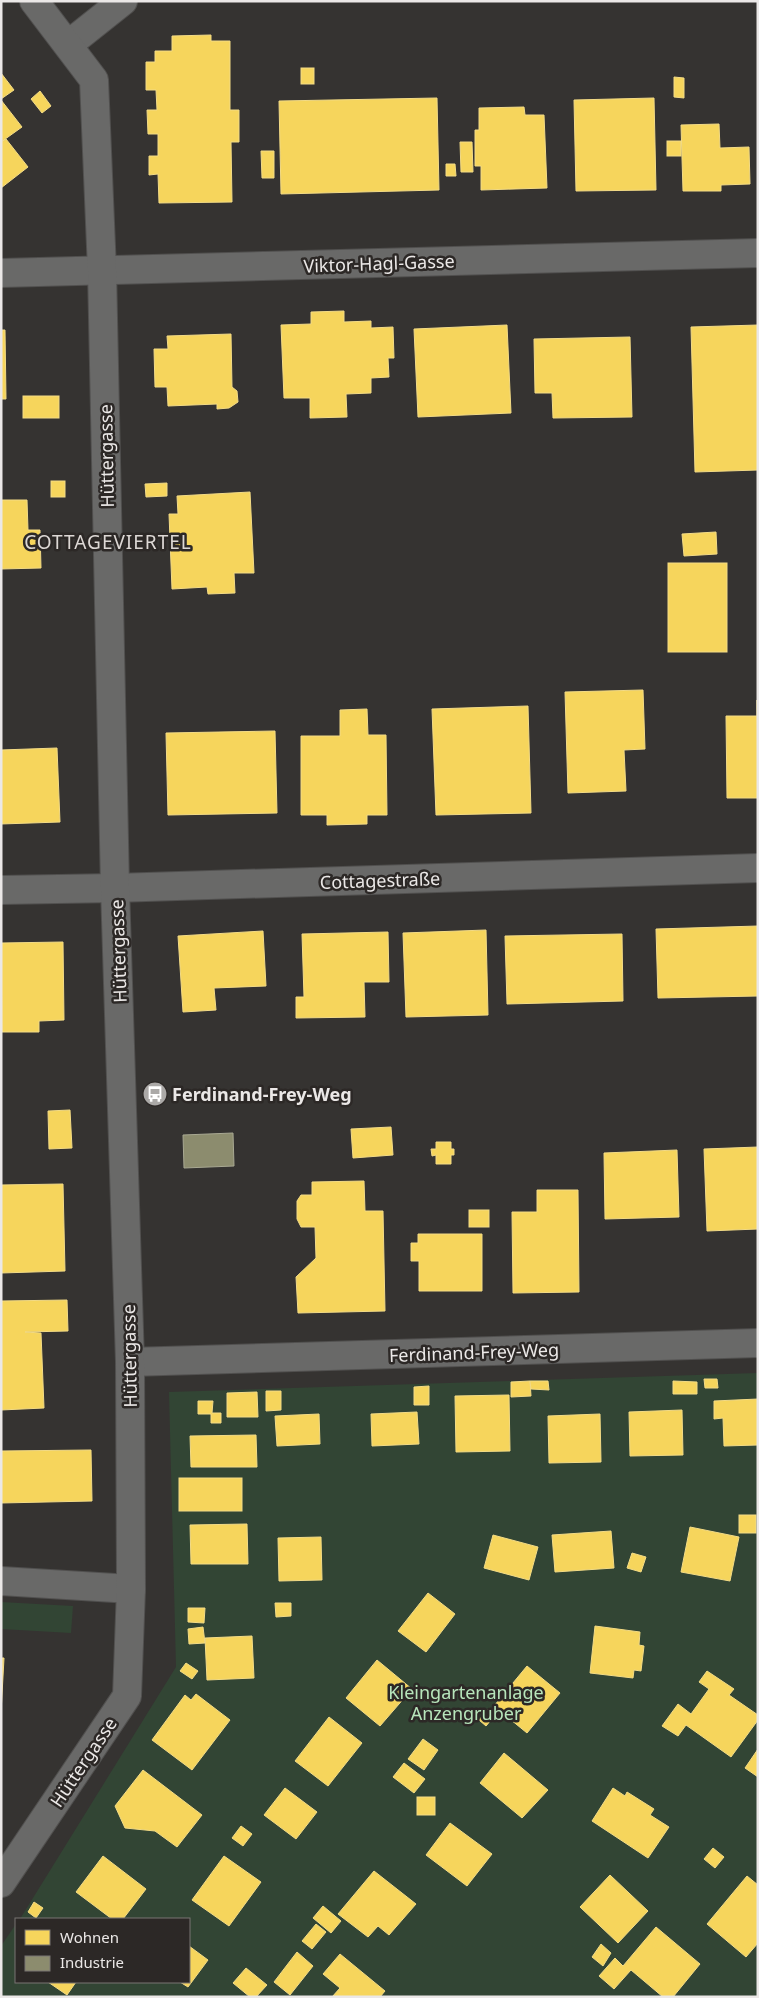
<svg xmlns="http://www.w3.org/2000/svg" width="759" height="1998" viewBox="0 0 759 1998" font-family="'Noto Sans',sans-serif">
	<style>
		.green { fill: #324534 }
		.homes { fill: #f6d55c; stroke: #f3db86 }
		.industry { fill: #8c8c6e; stroke: #a8a892 }
		.lines { fill: none; stroke-linecap: round; stroke-linejoin: round }
		.street-casing { stroke: #51504f; stroke-width: 30 }
		.street { stroke: #696968; stroke-width: 28 }
		.labels { text-anchor: middle; dominant-baseline: central; stroke-width: 5; stroke-linejoin: round; paint-order: stroke }
		.street-label { font-size: 18px; fill: #ebe8e7; stroke: #2c2826 }
		.poi-label { font-size: 18px; font-weight: bold; fill: #ebe8e7; stroke: #2c2826; text-anchor: start }
		.park-label { font-size: 18px; fill: #b7e5bb; stroke: #2c2826 }
		.neighbourhood-label { font-size: 19px; letter-spacing: 1px; fill: #ddd8d5; stroke: #2c2826 }
	</style>
	<rect width="100%" height="100%" fill="#353331"/>
	<!-- green -->
	<g class="green">
		<polygon points="758,1373 758,1997 1,1997 1,1946 16,1924 16,1982 189,1982 189,1919 20,1919 176,1667 169,1392"/>
		<polygon points="1,1602 73,1606 71,1633 1,1629"/>
	</g>
	<!-- homes -->
	<g class="homes">
		<polygon points="211,35 211,41 230,41 230,110 239,110 239,142 231,142 232,202 159,203 158,174 149,175 149,156 158,156 158,134 148,134 147,110 157,110 156,90 146,90 146,62 155,62 155,51 172,51 172,36"/>
		<rect x="301" y="68" width="13" height="16"/>
		<polygon points="1,73 14,90 1,99"/>
		<polygon points="674,77 684,78 684,98 674,97"/>
		<polygon points="40,91 51,106 42,113 31,99"/>
		<polygon points="437,98 439,190 281,194 279,101"/>
		<polygon points="654,98 656,190 576,191 574,100"/>
		<polygon points="1,100 22,127 1,142"/>
		<polygon points="524,107 525,115 544,115 547,188 481,190 481,166 475,166 475,130 479,130 479,108"/>
		<polygon points="719,124 720,148 749,147 750,184 721,185 721,191 683,191 681,125"/>
		<polygon points="6,139 28,167 1,188 1,142"/>
		<rect x="667" y="141" width="14" height="15"/>
		<polygon points="460,142 472,142 473,172 461,172"/>
		<polygon points="261,151 274,151 274,178 262,178"/>
		<polygon points="446,164 455,164 456,176 446,176"/>
		<polygon points="344,311 344,322 371,321 371,328 393,327 394,358 388,358 389,377 371,378 371,393 346,394 347,417 310,418 310,398 284,398 281,325 311,324 311,312"/>
		<polygon points="507,325 511,413 418,417 414,329"/>
		<polygon points="758,325 758,470 695,472 691,327"/>
		<polygon points="1,330 5,330 6,399 1,399"/>
		<polygon points="231,334 232,387 237,391 238,402 229,408 217,409 217,404 168,406 167,387 155,387 154,349 168,349 167,336"/>
		<polygon points="630,337 632,417 553,418 552,393 535,393 534,339"/>
		<rect x="23" y="396" width="36" height="22"/>
		<rect x="51" y="481" width="14" height="16"/>
		<polygon points="167,483 167,496 146,497 145,484"/>
		<polygon points="250,492 254,573 234,573 235,593 208,594 207,587 172,589 169,514 178,514 177,496"/>
		<polygon points="1,500 27,500 28,530 40,530 41,568 1,569"/>
		<polygon points="716,532 717,554 684,556 682,534"/>
		<rect x="668" y="563" width="59" height="89"/>
		<polygon points="643,690 645,749 624,750 626,791 568,793 565,692"/>
		<polygon points="757,700 758,798 727,798 726,716 757,716"/>
		<polygon points="528,706 531,813 436,815 432,709"/>
		<polygon points="367,709 368,735 386,735 387,815 367,815 367,824 327,825 327,815 301,815 301,736 340,736 340,710"/>
		<polygon points="275,731 277,813 168,815 166,733"/>
		<polygon points="57,748 60,822 1,824 1,750"/>
		<polygon points="758,926 758,996 658,998 656,929"/>
		<polygon points="486,930 488,1015 406,1017 403,933"/>
		<polygon points="263,931 266,986 214,988 216,1010 183,1012 178,936"/>
		<polygon points="388,932 389,982 364,982 365,1017 296,1018 296,997 304,997 302,934"/>
		<polygon points="622,934 623,1001 507,1004 505,936"/>
		<polygon points="63,942 64,1020 39,1021 39,1032 2,1032 1,943"/>
		<polygon points="70,1110 72,1148 49,1149 48,1111"/>
		<polygon points="391,1127 393,1155 353,1158 351,1129"/>
		<polygon points="436,1142 451,1142 451,1149 454,1149 454,1155 451,1155 451,1164 436,1164 436,1155 432,1156 431,1149 436,1149"/>
		<polygon points="758,1147 758,1229 707,1231 704,1149"/>
		<polygon points="677,1150 679,1217 605,1219 604,1153"/>
		<polygon points="364,1181 365,1211 383,1211 385,1311 298,1313 296,1277 316,1258 315,1227 301,1227 297,1219 297,1201 301,1195 312,1195 312,1182"/>
		<polygon points="63,1184 65,1271 1,1273 1,1185"/>
		<polygon points="537,1190 578,1190 579,1292 513,1293 512,1212 537,1212"/>
		<rect x="469" y="1210" width="20" height="17"/>
		<polygon points="418,1234 482,1234 482,1291 419,1291 419,1261 411,1261 411,1243 418,1243"/>
		<polygon points="67,1300 68,1331 25,1332 41,1333 44,1408 1,1410 1,1301"/>
		<polygon points="704,1379 717,1379 718,1388 705,1388"/>
		<polygon points="530,1381 531,1396 511,1397 511,1382"/>
		<polygon points="530,1381 548,1381 549,1390 531,1389"/>
		<polygon points="673,1381 697,1382 697,1394 673,1394"/>
		<polygon points="429,1386 429,1405 414,1405 414,1387"/>
		<polygon points="266,1391 281,1391 281,1410 266,1411"/>
		<polygon points="257,1392 258,1417 227,1417 227,1393"/>
		<polygon points="509,1395 510,1451 456,1452 455,1396"/>
		<polygon points="758,1399 758,1445 724,1446 723,1418 714,1419 714,1401"/>
		<polygon points="198,1401 213,1401 212,1413 221,1413 221,1423 211,1423 211,1414 198,1414"/>
		<polygon points="682,1410 683,1455 630,1456 629,1412"/>
		<polygon points="417,1412 419,1444 372,1446 371,1414"/>
		<polygon points="319,1414 320,1444 277,1446 275,1416"/>
		<polygon points="600,1414 601,1462 549,1463 548,1416"/>
		<polygon points="256,1435 257,1467 191,1467 190,1436"/>
		<polygon points="91,1450 92,1501 1,1503 1,1451"/>
		<rect x="179" y="1478" width="63" height="33"/>
		<rect x="739" y="1515" width="17" height="18"/>
		<polygon points="247,1524 248,1564 191,1564 190,1525"/>
		<polygon points="690,1527 739,1537 730,1581 681,1572"/>
		<polygon points="611,1531 614,1568 555,1572 552,1535"/>
		<polygon points="493,1535 538,1547 529,1580 484,1568"/>
		<polygon points="321,1537 322,1580 279,1581 278,1538"/>
		<polygon points="632,1553 646,1557 641,1572 627,1568"/>
		<polygon points="428,1593 455,1614 426,1652 398,1631"/>
		<polygon points="275,1603 291,1603 291,1616 276,1617"/>
		<polygon points="188,1608 205,1608 204,1623 188,1622"/>
		<polygon points="595,1626 640,1632 639,1645 644,1646 641,1671 634,1670 633,1678 590,1673"/>
		<polygon points="203,1627 205,1643 189,1644 188,1629"/>
		<polygon points="252,1636 254,1678 207,1680 205,1638"/>
		<polygon points="1,1658 4,1658 1,1713"/>
		<polygon points="377,1660 412,1689 380,1726 346,1698"/>
		<polygon points="186,1663 198,1671 192,1679 180,1671"/>
		<polygon points="527,1666 560,1693 527,1733 494,1706"/>
		<polygon points="707,1671 734,1689 729,1695 758,1715 758,1720 731,1757 686,1725 678,1736 662,1726 678,1704 691,1714 709,1689 699,1682"/>
		<polygon points="196,1694 230,1720 192,1770 152,1740 185,1695 191,1700"/>
		<polygon points="489,1708 496,1714 486,1726 479,1720"/>
		<polygon points="329,1717 362,1743 328,1786 295,1761"/>
		<polygon points="423,1739 438,1750 424,1770 408,1759"/>
		<polygon points="758,1749 758,1777 745,1768"/>
		<polygon points="504,1753 548,1790 522,1818 480,1783"/>
		<polygon points="404,1763 425,1779 414,1793 393,1777"/>
		<polygon points="143,1770 202,1815 177,1847 155,1831 125,1828 115,1806"/>
		<polygon points="285,1788 317,1812 296,1839 264,1815"/>
		<polygon points="613,1788 625,1796 627,1792 654,1809 650,1815 669,1827 648,1858 592,1821"/>
		<rect x="417" y="1797" width="18" height="18"/>
		<polygon points="450,1823 492,1854 467,1886 426,1855"/>
		<polygon points="241,1826 252,1834 243,1846 232,1838"/>
		<polygon points="713,1848 724,1857 715,1868 704,1859"/>
		<polygon points="103,1856 146,1889 123,1919 112,1919 76,1892"/>
		<polygon points="224,1856 261,1882 229,1926 192,1900"/>
		<polygon points="374,1871 416,1904 389,1935 378,1926 368,1937 338,1914"/>
		<polygon points="610,1875 648,1911 618,1943 580,1907"/>
		<polygon points="747,1876 758,1885 758,1943 746,1957 707,1924"/>
		<polygon points="34,1902 43,1908 36,1918 28,1912"/>
		<polygon points="323,1906 341,1921 331,1933 313,1918"/>
		<polygon points="316,1924 326,1932 312,1949 302,1941"/>
		<polygon points="656,1927 700,1964 673,1997 663,1997 631,1970 614,1989 599,1976 615,1958 623,1966"/>
		<polygon points="601,1944 611,1953 603,1966 592,1957"/>
		<polygon points="189,1946 208,1960 188,1987 180,1982 189,1982"/>
		<polygon points="297,1952 313,1966 290,1995 274,1982"/>
		<polygon points="340,1954 385,1991 380,1997 332,1997 340,1988 323,1974"/>
		<polygon points="246,1968 267,1985 256,1997 250,1997 233,1983"/>
		<polygon points="48,1982 76,1982 67,1995"/>
	</g>
	<!-- industry -->
	<polygon class="industry" points="233,1133 234,1166 184,1168 183,1135"/>
	<g class="lines">
		<defs>
			<g id="street">
				<polyline points="69,44 123,1"/>
				<polyline points="1,273 758,253"/>
				<polyline points="1,890 115,888 758,868"/>
				<polyline points="130,1362 758,1343"/>
				<polyline points="1,1581 131,1589"/>
				<polyline points="1,1883 127,1696 131,1589 130,1362 115,888 102,270 94,80 34,1"/>
			</g>
		</defs>
		<!-- street casing -->
		<use href="#street" class="street-casing"/>
		<!-- street -->
		<use href="#street" class="street"/>
	</g>
	<!-- icons -->
	<defs>
		<symbol id="bus-disc" viewBox="-11 -11 22 22"><circle r="9.5" fill="#aba9a7" stroke="#2c2826"/><path d="M-5-6H5V4H4V6H2V4H-2V6H-4V4H-5ZM-3.5-4V0h7V-4ZM-3.5 1.2v1.5H-2V1.2ZM2 1.2v1.5H3.5V1.2Z" fill="#fff"/></symbol>
	</defs>
	<g fill-rule="evenodd">
		<use href="#bus-disc" x="141" y="1080" width="28" height="28"/>
	</g>
	<g class="labels">
		<!-- street labels -->
		<g class="street-label">
			<text transform="translate(379 263) rotate(-2)">Viktor-Hagl-Gasse</text>
			<text transform="translate(106 456) rotate(-91)">Hüttergasse</text>
			<text transform="translate(380 880) rotate(-2)">Cottagestraße</text>
			<text transform="translate(118 951) rotate(-92)">Hüttergasse</text>
			<text transform="translate(474 1352) rotate(-2)">Ferdinand-Frey-Weg</text>
			<text transform="translate(129 1356) rotate(-91)">Hüttergasse</text>
			<text transform="translate(83 1762) rotate(-56)">Hüttergasse</text>
		</g>
		<!-- poi labels -->
		<g class="poi-label">
			<text x="172" y="1094">Ferdinand-Frey-Weg</text>
		</g>
		<!-- park labels -->
		<g class="park-label">
			<text x="466" y="1692">Kleingartenanlage<tspan x="466" dy="21">Anzengruber</tspan></text>
		</g>
		<!-- neighbourhood labels -->
		<g class="neighbourhood-label">
			<text x="108" y="542">COTTAGEVIERTEL</text>
		</g>
	</g>
	<!-- border -->
	<rect width="759" height="1998" fill="none" stroke="#ebe8e7" stroke-width="5"/>
	<!-- legend -->
	<rect x="15" y="1918" width="175" height="65" fill="#2c2826" stroke="#787573"/>
	<rect x="25" y="1930" width="25" height="15" fill="#f6d55c" stroke="#787573"/>
	<text x="60" y="1943" font-size="15" fill="#ebe8e7">Wohnen</text>
	<rect x="25" y="1956" width="25" height="15" fill="#8c8c6e" stroke="#787573"/>
	<text x="60" y="1968" font-size="15" fill="#ebe8e7">Industrie</text>
</svg>
